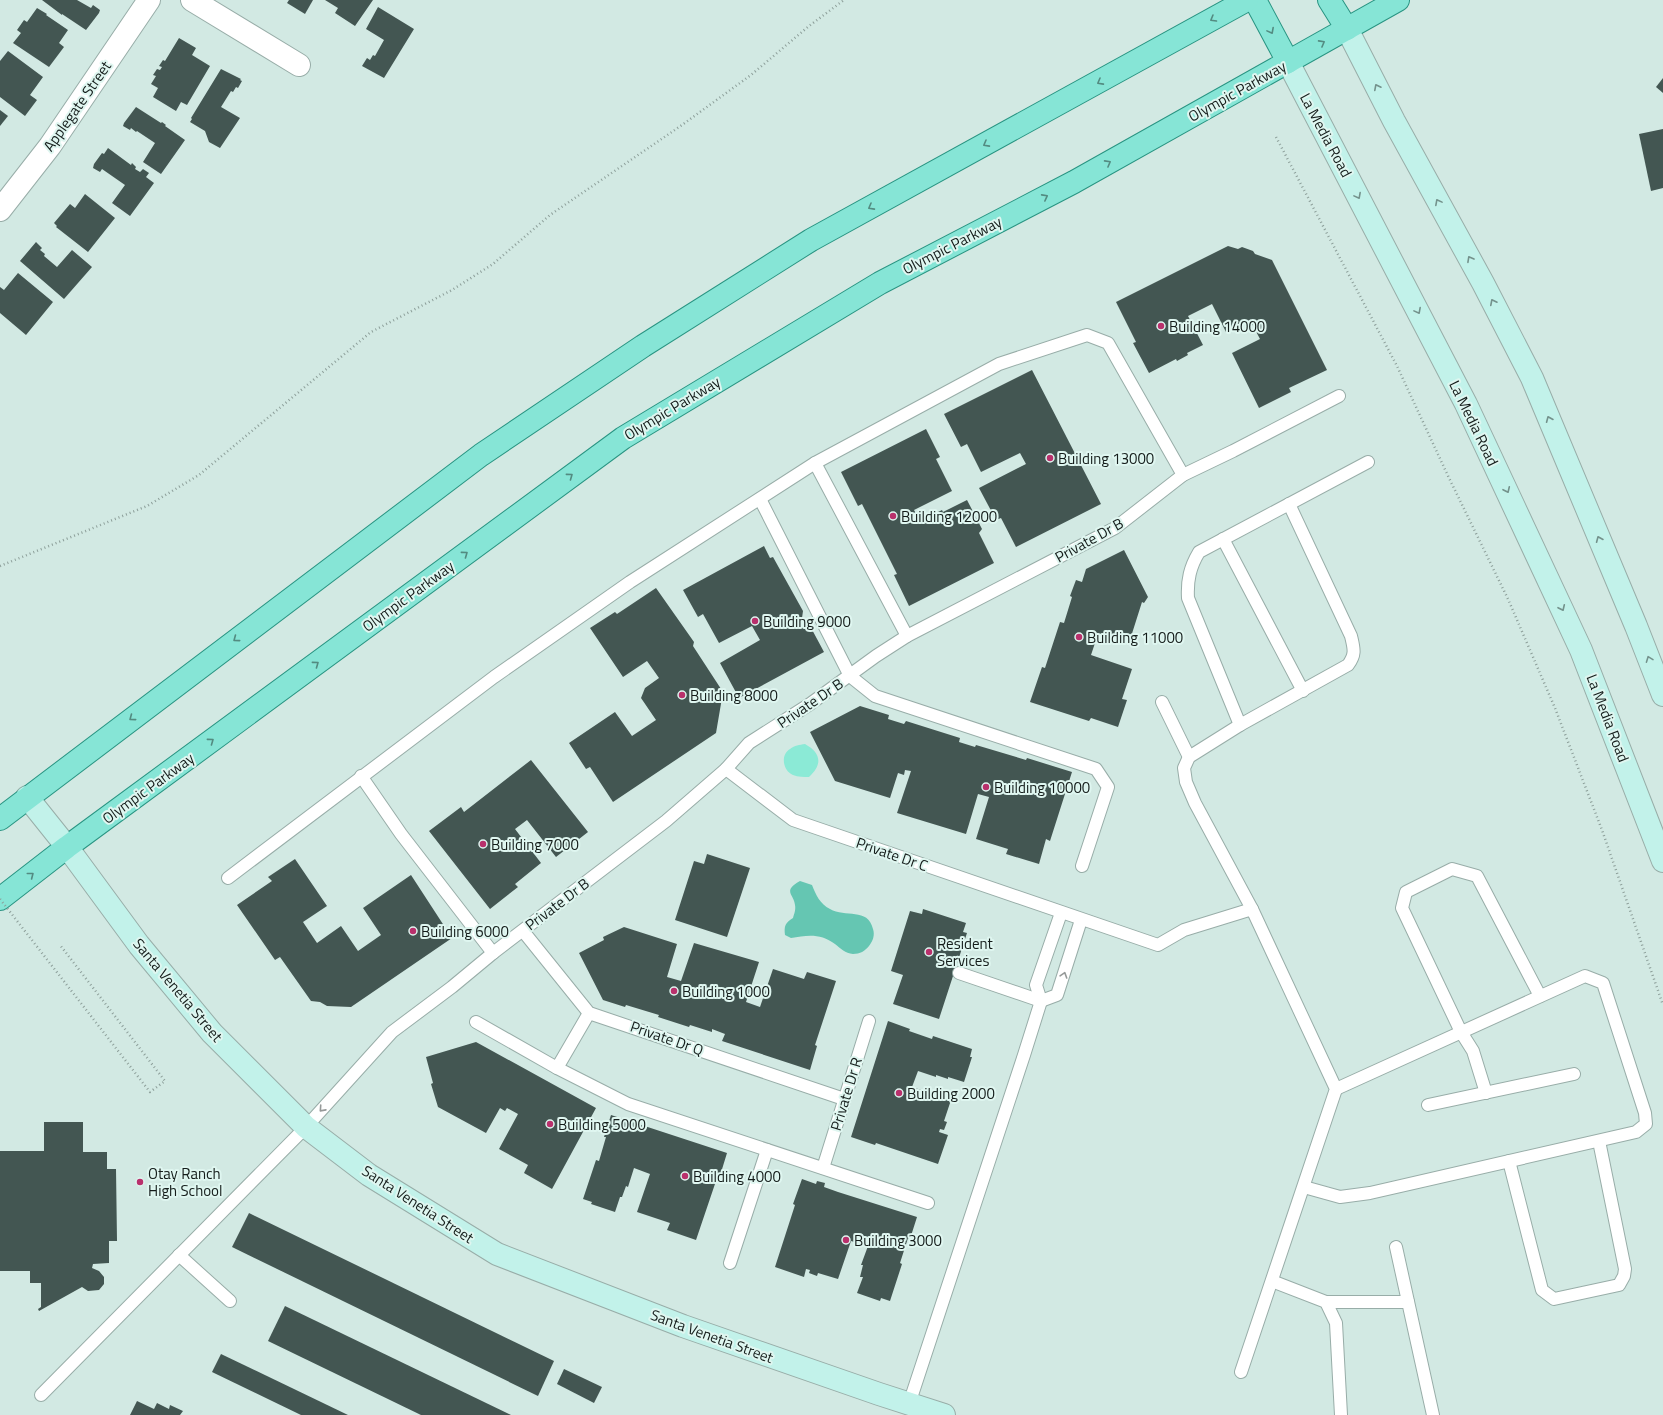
<svg xmlns="http://www.w3.org/2000/svg" width="1663" height="1415" viewBox="0 0 1663 1415" font-family="'Titillium Web',sans-serif">
	<style>
		.green { fill: #8bead6 }
		.water { fill: #65c6b2 }
		.building { fill: #435652 }
		.lines { fill: none; stroke-linecap: round; stroke-linejoin: round }
		.lane-casing { stroke: #98ada8; stroke-width: 14 }
		.street-casing { stroke: #98ada8; stroke-width: 24 }
		.secondary-casing { stroke: #98ada8; stroke-width: 24 }
		.primary-casing { stroke: #299482; stroke-width: 24 }
		.path { stroke: #8d9f9a; stroke-width: 2.5; stroke-dasharray: 1 3; stroke-linecap: butt }
		.lane { stroke: #fff; stroke-width: 12 }
		.street { stroke: #fff; stroke-width: 22 }
		.secondary { stroke: #c2f2ea; stroke-width: 22 }
		.primary { stroke: #86e5d6; stroke-width: 22 }
		.path-bridge { stroke: #8d9f9a; stroke-width: 2.5; stroke-dasharray: 1 3; stroke-linecap: butt }
		.oneway { stroke: #538b81 }
		.oneway2 { stroke: #74928c }
		.oneway3 { stroke: #959998 }
		.poi-dot { fill: #b9306c; stroke: #dff6f0; stroke-width: 1.5 }
		.labels { text-anchor: middle; dominant-baseline: central; stroke-width: 4; stroke-linejoin: round; paint-order: stroke }
		.street-label { font-size: 15px; fill: #141c1a; stroke: #dff6f0 }
		.poi-label { font-size: 15px; fill: #141c1a; stroke: #dff6f0; text-anchor: start }
	</style>
	<rect width="100%" height="100%" fill="#d2e9e3"/>
	<!-- green -->
	<path class="green" d="M805,744C821,753 823,764 809,777C804,777 798,777 793,775C783,771 780,755 790,749C795,745 799,745 805,744Z"/>
	<!-- water -->
	<path class="water" d="M800,881L812,885C816,895 820,904 830,909C845,918 868,907 873,929C875,935 873,941 869,946C865,951 860,954 853,954C845,953 841,949 835,944C821,933 807,935 791,938L785,935C784,926 785,923 793,918C794,914 796,910 795,905C794,894 782,891 800,881Z"/>
	<!-- building -->
	<g class="building">
		<polygon points="42,0 77,0 91,8 93,5 100,10 99,13 86,30 62,14 62,15"/>
		<polygon points="289,0 313,0 305,14 287,3"/>
		<polygon points="325,0 373,0 355,26 335,13 338,8"/>
		<polygon points="378,7 414,29 384,78 362,66 367,58 370,60 373,55 375,56 384,40 366,29"/>
		<polygon points="37,8 47,14 46,15 68,30 59,43 64,47 49,67 13,43 21,33 17,30 24,20 27,22"/>
		<polygon points="179,38 196,48 192,55 210,66 187,105 181,102 176,111 153,97 158,88 151,84 156,76 153,75 157,69 160,70 162,67 159,66 163,60 165,61"/>
		<polygon points="8,51 43,77 30,95 37,100 25,116 0,97 0,61"/>
		<polygon points="221,69 241,79 240,80 242,81 238,88 236,87 233,92 231,91 221,107 240,118 220,148 209,142 205,131 190,122 192,119 191,118"/>
		<polygon points="1663,78 1663,93 1656,87"/>
		<polygon points="136,107 161,123 162,122 166,125 165,126 185,140 161,174 143,162 155,143 137,131 136,132 131,128 130,130 123,126 124,123"/>
		<polygon points="0,110 8,116 0,126"/>
		<polygon points="1663,129 1663,188 1651,191 1639,134"/>
		<polygon points="108,148 131,165 132,163 136,167 135,169 140,172 143,169 149,173 146,177 154,183 130,216 112,203 125,185 102,169 100,172 93,168 94,164 102,153 104,154"/>
		<polygon points="85,194 115,218 88,252 56,227 57,226 54,223 70,204 75,208"/>
		<polygon points="36,242 42,248 40,250 45,254 44,256 57,267 72,250 92,267 64,299 20,261"/>
		<polygon points="1228,246 1238,249 1242,247 1253,251 1255,254 1272,260 1327,370 1289,388 1291,392 1259,408 1232,353 1260,339 1250,320 1226,332 1212,304 1188,316 1203,345 1187,353 1188,355 1177,361 1176,359 1149,373 1133,343 1136,342 1116,302"/>
		<polygon points="18,273 53,302 26,335 0,313 0,287 4,290"/>
		<polygon points="1032,370 1101,504 1016,547 1001,518 996,520 979,488 1026,464 1020,453 981,472 967,444 961,447 944,414"/>
		<polygon points="926,429 940,457 936,459 952,491 914,510 920,521 942,510 943,512 967,500 982,529 979,533 994,563 909,606 894,575 897,574 862,504 858,506 841,472"/>
		<polygon points="764,546 770,558 773,557 803,611 802,618 806,626 809,624 824,652 739,698 720,663 760,640 752,626 719,643 703,614 698,617 683,590"/>
		<polygon points="1124,550 1148,597 1144,603 1142,602 1129,643 1104,635 1101,641 1096,640 1091,655 1132,669 1122,699 1127,700 1118,727 1091,718 1089,721 1030,702 1042,667 1045,668 1060,622 1064,623 1072,597 1070,596 1076,580 1082,582 1086,569"/>
		<polygon points="656,588 694,642 693,646 723,692 716,733 613,802 590,767 586,769 569,743 615,712 632,736 656,720 641,698 645,688 659,678 647,661 623,677 590,628 615,612 617,614"/>
		<polygon points="860,706 889,715 888,719 904,724 906,721 960,738 959,742 975,747 976,745 1026,760 1027,758 1072,772 1050,841 1046,839 1039,864 1006,854 1008,849 976,839 989,797 978,794 966,834 897,813 911,771 905,770 904,775 898,773 890,798 835,781 810,732"/>
		<polygon points="531,760 588,832 556,857 527,820 515,829 541,863 515,884 518,887 490,909 429,831 461,807 464,812"/>
		<polygon points="707,854 750,868 727,937 675,920 694,861 704,864"/>
		<polygon points="295,859 327,906 303,922 317,943 341,926 358,951 381,935 363,908 411,875 452,938 351,1007 327,1006 320,1002 311,1001 280,957 275,960 237,905 272,881 268,877"/>
		<polygon points="923,909 966,923 963,932 967,933 939,1019 893,1004 903,975 891,971 910,911 922,914"/>
		<polygon points="624,927 677,944 667,977 681,981 694,943 759,962 746,1002 760,1007 773,969 804,979 807,972 836,981 815,1045 817,1046 810,1070 722,1041 725,1034 712,1029 712,1032 690,1025 689,1027 658,1017 659,1015 626,1005 625,1007 603,1000 579,953 604,940 603,937"/>
		<polygon points="888,1021 910,1029 909,1031 932,1039 933,1036 972,1049 970,1057 972,1057 964,1082 948,1077 948,1079 936,1075 936,1077 918,1071 912,1087 951,1100 944,1121 947,1122 944,1130 940,1129 939,1132 948,1135 938,1164 876,1143 875,1145 851,1137"/>
		<polygon points="476,1042 596,1108 552,1189 524,1173 528,1165 499,1149 518,1114 507,1108 505,1111 500,1108 486,1133 438,1107 431,1084 433,1083 426,1057"/>
		<polygon points="611,1115 727,1153 719,1179 717,1178 696,1240 667,1230 670,1223 637,1212 650,1174 634,1168 628,1187 626,1186 622,1197 620,1197 615,1212 591,1204 592,1202 583,1199 596,1160 599,1161 606,1137 604,1137"/>
		<polygon points="44,1122 83,1122 83,1152 107,1152 107,1169 116,1169 117,1241 109,1241 109,1263 93,1264 92,1268 99,1271 104,1277 104,1284 99,1290 88,1291 82,1287 39,1311 38,1309 41,1307 41,1283 30,1283 30,1271 0,1271 0,1151 44,1151"/>
		<polygon points="802,1179 816,1184 817,1181 825,1183 824,1187 838,1192 917,1217 910,1239 908,1238 900,1263 902,1264 890,1301 881,1298 880,1301 857,1293 863,1277 860,1277 863,1265 861,1265 868,1246 851,1241 838,1279 818,1273 817,1276 809,1273 810,1270 806,1269 804,1277 775,1267 795,1205 793,1204"/>
		<polygon points="249,1213 554,1361 538,1396 232,1247"/>
		<polygon points="285,1306 511,1415 421,1415 268,1341"/>
		<polygon points="221,1354 348,1415 301,1415 212,1372"/>
		<polygon points="564,1369 602,1387 594,1403 557,1384"/>
		<polygon points="137,1401 154,1409 157,1403 169,1409 170,1405 183,1411 180,1415 130,1415"/>
	</g>
	<g class="lines">
		<defs>
			<g id="lane">
				<polyline points="815,463 907,636"/>
				<polyline points="760,499 850,676 875,696 1096,769 1108,787 1082,866"/>
				<polyline points="1223,539 1303,691"/>
				<polyline points="1162,702 1189,757"/>
				<path d="M1240,725L1188,598C1187,580 1190,567 1199,552L1368,462"/>
				<polyline points="726,769 793,820 1158,945 1184,930 1252,909 1336,1089 1241,1372"/>
				<polyline points="361,776 401,834 493,953"/>
				<polyline points="228,878 494,677 630,582 815,463 999,364 1087,335 1108,343 1183,475"/>
				<path d="M1252,909L1195,803L1186,782L1184,768L1189,757L1240,725L1348,665C1356,654 1354,649 1351,636L1289,504"/>
				<polyline points="523,931 589,1013 844,1099"/>
				<polyline points="959,973 1041,1001 1057,995 1081,920"/>
				<polyline points="589,1013 557,1068 628,1104 928,1203"/>
				<polyline points="476,1022 557,1068"/>
				<polyline points="1486,1093 1473,1051 1461,1032 1402,908 1406,892 1452,869 1477,876 1540,996"/>
				<polyline points="1428,1105 1574,1074"/>
				<polyline points="1509,1161 1542,1290 1554,1299 1619,1285 1624,1276 1625,1269 1599,1141"/>
				<polyline points="823,1168 869,1021"/>
				<polyline points="1304,1187 1340,1197 1370,1193 1636,1132 1646,1124 1645,1113 1603,983 1585,976 1336,1089"/>
				<polyline points="1396,1247 1433,1415"/>
				<polyline points="179,1255 230,1301"/>
				<polyline points="730,1263 767,1150"/>
				<polyline points="1272,1281 1326,1302 1336,1323 1341,1415"/>
				<polyline points="1326,1302 1408,1302"/>
				<polyline points="41,1395 306,1127 392,1032 452,987 493,953 666,821 726,769 749,743 810,704 876,656 907,636 1115,528 1183,475 1233,451 1339,396"/>
				<polyline points="909,1404 1024,1055 1041,1001 1036,985 1061,913"/>
			</g>
			<g id="street">
				<polyline points="192,0 299,65"/>
				<polyline points="0,210 50,146 149,0"/>
			</g>
			<g id="secondary">
				<polyline points="1347,29 1394,121 1483,283 1532,378 1636,626 1663,695"/>
				<polyline points="1288,62 1466,404 1581,650 1663,861"/>
				<polyline points="27,797 67,847 139,945 212,1033 306,1127 369,1175 497,1254 683,1326 879,1394 944,1415"/>
			</g>
			<g id="primary">
				<polyline points="1255,0 1288,62"/>
				<polyline points="1329,0 1347,29"/>
				<polyline points="0,819 481,455 643,346 811,240 1247,0"/>
				<polyline points="0,899 67,847 623,438 880,283 1074,182 1398,0"/>
			</g>
		</defs>
		<!-- lane casing -->
		<use href="#lane" class="lane-casing"/>
		<!-- street casing -->
		<use href="#street" class="street-casing"/>
		<!-- secondary casing -->
		<use href="#secondary" class="secondary-casing"/>
		<!-- primary casing -->
		<use href="#primary" class="primary-casing"/>
		<!-- path -->
		<g class="path">
			<polyline points="1276,137 1397,366 1449,478 1508,599 1555,708 1602,830 1663,1005"/>
			<polyline points="0,566 147,506 199,475 371,332 452,290 493,264 550,215 682,125 751,75 809,26 844,0"/>
		</g>
		<!-- lane -->
		<use href="#lane" class="lane"/>
		<!-- street -->
		<use href="#street" class="street"/>
		<!-- secondary -->
		<use href="#secondary" class="secondary"/>
		<!-- primary -->
		<use href="#primary" class="primary"/>
		<!-- path-bridge -->
		<polyline class="path-bridge" points="0,899 150,1092 165,1081 60,945"/>
	</g>
	<!-- one-way arrows -->
	<defs><path id="oneway-chevron" d="M-2-3.5L2.5 0L-2 3.5" fill="none" stroke-width="1.6" stroke-linecap="round" stroke-linejoin="round"/></defs>
	<g class="oneway">
		<use href="#oneway-chevron" transform="translate(1213 19) rotate(150)"/>
		<use href="#oneway-chevron" transform="translate(1271 31) rotate(62)"/>
		<use href="#oneway-chevron" transform="translate(1322 43) rotate(-29)"/>
		<use href="#oneway-chevron" transform="translate(1100 82) rotate(151)"/>
		<use href="#oneway-chevron" transform="translate(986 144) rotate(151)"/>
		<use href="#oneway-chevron" transform="translate(1108 163) rotate(-29)"/>
		<use href="#oneway-chevron" transform="translate(1045 197) rotate(-28)"/>
		<use href="#oneway-chevron" transform="translate(871 207) rotate(151)"/>
		<use href="#oneway-chevron" transform="translate(570 476) rotate(-36)"/>
		<use href="#oneway-chevron" transform="translate(465 554) rotate(-36)"/>
		<use href="#oneway-chevron" transform="translate(236 639) rotate(143)"/>
		<use href="#oneway-chevron" transform="translate(316 664) rotate(-36)"/>
		<use href="#oneway-chevron" transform="translate(132 718) rotate(143)"/>
		<use href="#oneway-chevron" transform="translate(211 741) rotate(-36)"/>
		<use href="#oneway-chevron" transform="translate(31 875) rotate(-38)"/>
	</g>
	<g class="oneway2">
		<use href="#oneway-chevron" transform="translate(1377 87) rotate(-117)"/>
		<use href="#oneway-chevron" transform="translate(1358 196) rotate(62)"/>
		<use href="#oneway-chevron" transform="translate(1438 202) rotate(-118)"/>
		<use href="#oneway-chevron" transform="translate(1470 259) rotate(-119)"/>
		<use href="#oneway-chevron" transform="translate(1493 302) rotate(-117)"/>
		<use href="#oneway-chevron" transform="translate(1418 311) rotate(62)"/>
		<use href="#oneway-chevron" transform="translate(1549 419) rotate(-113)"/>
		<use href="#oneway-chevron" transform="translate(1507 490) rotate(65)"/>
		<use href="#oneway-chevron" transform="translate(1599 539) rotate(-113)"/>
		<use href="#oneway-chevron" transform="translate(1562 608) rotate(65)"/>
		<use href="#oneway-chevron" transform="translate(1649 659) rotate(-111)"/>
	</g>
	<g class="oneway3">
		<use href="#oneway-chevron" transform="translate(1064 975) rotate(-72)"/>
		<use href="#oneway-chevron" transform="translate(322 1109) rotate(132)"/>
	</g>
	<!-- markers -->
	<g class="poi-dot">
		<circle cx="1161" cy="326" r="4"/>
		<circle cx="1050" cy="458" r="4"/>
		<circle cx="893" cy="516" r="4"/>
		<circle cx="755" cy="621" r="4"/>
		<circle cx="1079" cy="637" r="4"/>
		<circle cx="682" cy="695" r="4"/>
		<circle cx="986" cy="787" r="4"/>
		<circle cx="483" cy="844" r="4"/>
		<circle cx="413" cy="931" r="4"/>
		<circle cx="929" cy="952" r="4"/>
		<circle cx="674" cy="991" r="4"/>
		<circle cx="899" cy="1093" r="4"/>
		<circle cx="550" cy="1124" r="4"/>
		<circle cx="685" cy="1176" r="4"/>
		<circle cx="140" cy="1182" r="4"/>
		<circle cx="846" cy="1240" r="4"/>
	</g>
	<g class="labels">
		<!-- street labels -->
		<g class="street-label">
			<text transform="translate(1237 91) rotate(-29)">Olympic Parkway</text>
			<text transform="translate(77 106) rotate(-55)">Applegate Street</text>
			<text transform="translate(1326 135) rotate(62)">La Media Road</text>
			<text transform="translate(952 245) rotate(-27)">Olympic Parkway</text>
			<text transform="translate(672 408) rotate(-31)">Olympic Parkway</text>
			<text transform="translate(1474 423) rotate(64)">La Media Road</text>
			<text transform="translate(1089 540) rotate(-29)">Private Dr B</text>
			<text transform="translate(408 596) rotate(-36)">Olympic Parkway</text>
			<text transform="translate(810 703) rotate(-34)">Private Dr B</text>
			<text transform="translate(1608 718) rotate(69)">La Media Road</text>
			<text transform="translate(148 788) rotate(-36)">Olympic Parkway</text>
			<text transform="translate(892 854) rotate(19)">Private Dr C</text>
			<text transform="translate(557 904) rotate(-37)">Private Dr B</text>
			<text transform="translate(178 990) rotate(50)">Santa Venetia Street</text>
			<text transform="translate(667 1038) rotate(19)">Private Dr Q</text>
			<text transform="translate(846 1094) rotate(-73)">Private Dr R</text>
			<text transform="translate(418 1204) rotate(33)">Santa Venetia Street</text>
			<text transform="translate(712 1336) rotate(20)">Santa Venetia Street</text>
		</g>
		<!-- poi labels -->
		<g class="poi-label">
			<text x="1169" y="326">Building 14000</text>
			<text x="1058" y="458">Building 13000</text>
			<text x="901" y="516">Building 12000</text>
			<text x="763" y="621">Building 9000</text>
			<text x="1087" y="637">Building 11000</text>
			<text x="690" y="695">Building 8000</text>
			<text x="994" y="787">Building 10000</text>
			<text x="491" y="844">Building 7000</text>
			<text x="421" y="931">Building 6000</text>
			<text x="937" y="943">Resident<tspan x="937" dy="17">Services</tspan></text>
			<text x="682" y="991">Building 1000</text>
			<text x="907" y="1093">Building 2000</text>
			<text x="558" y="1124">Building 5000</text>
			<text x="148" y="1173">Otay Ranch<tspan x="148" dy="17">High School</tspan></text>
			<text x="693" y="1176">Building 4000</text>
			<text x="854" y="1240">Building 3000</text>
		</g>
	</g>
</svg>
